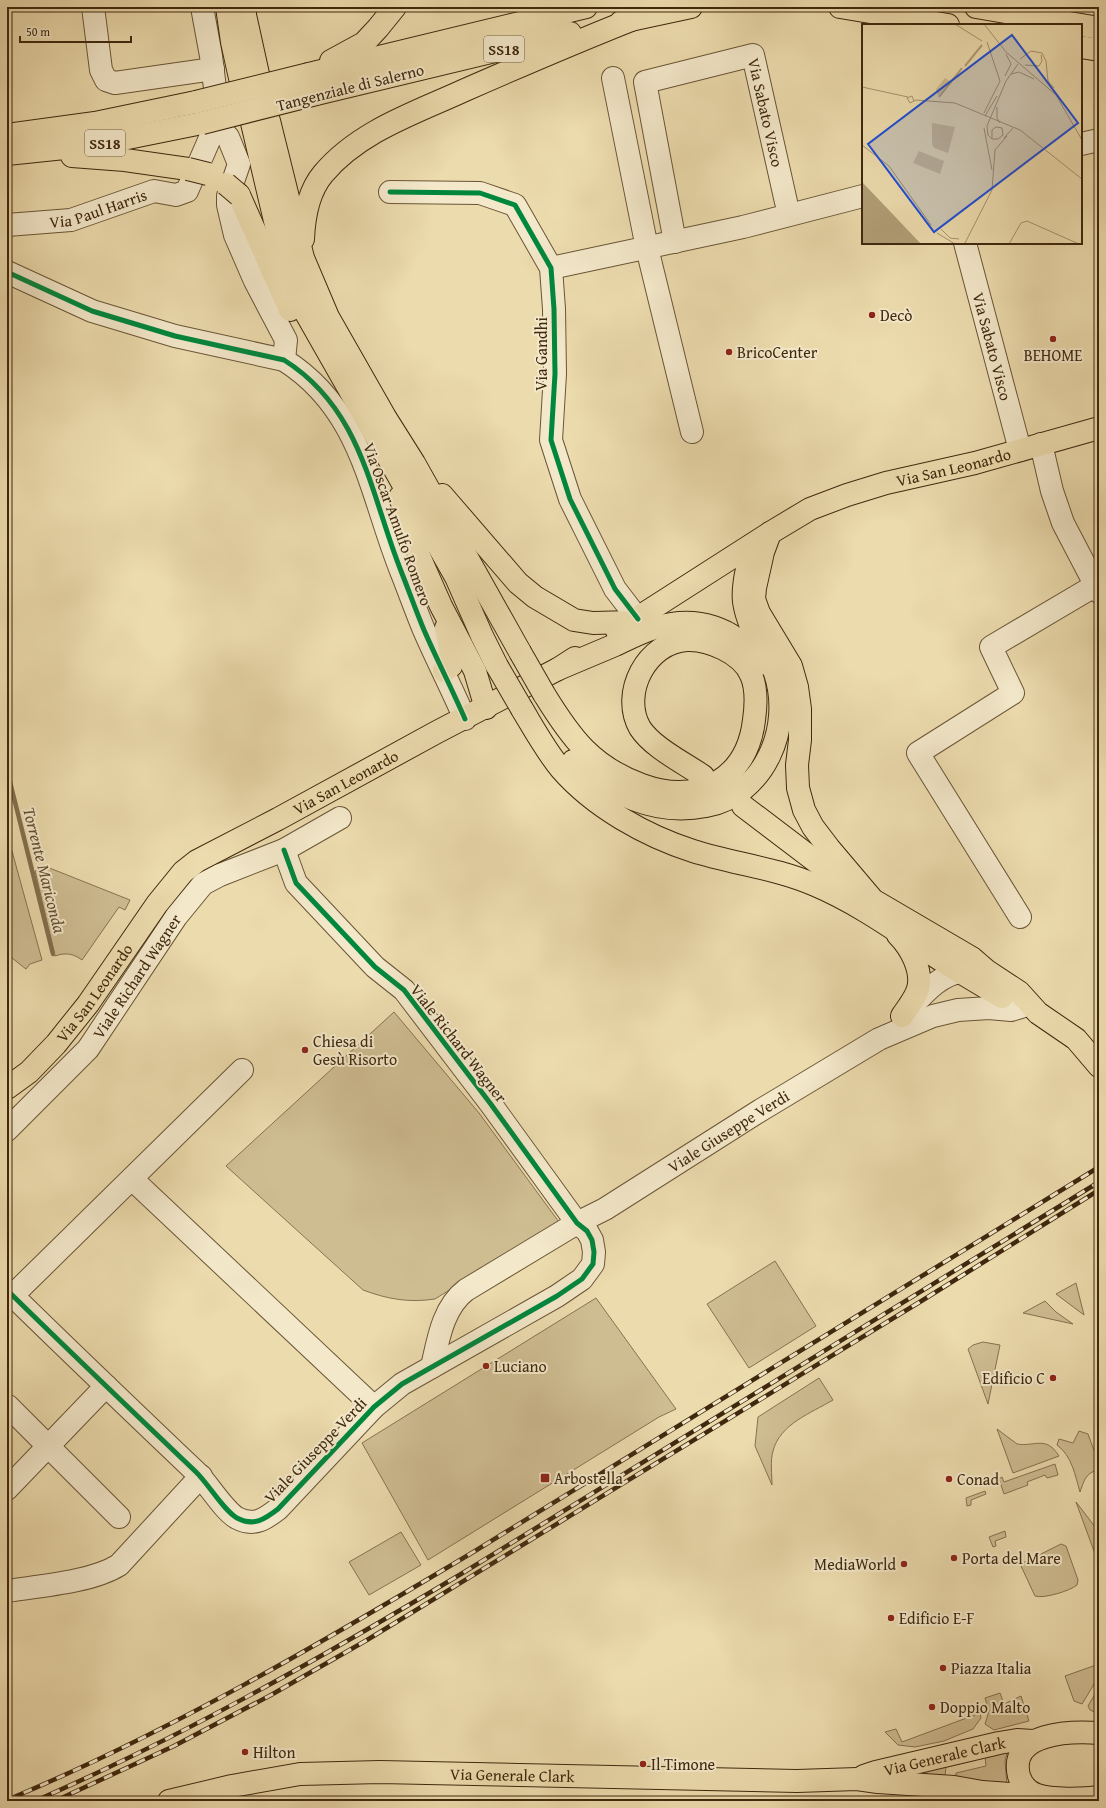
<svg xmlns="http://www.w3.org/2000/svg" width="1106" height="1808" viewBox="0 0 1106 1808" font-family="'Gentium Book Plus',serif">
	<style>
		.green { fill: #cfbd92; stroke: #877250 }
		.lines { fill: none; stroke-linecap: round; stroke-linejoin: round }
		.stream { stroke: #836f4d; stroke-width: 4.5 }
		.minor-casing { stroke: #6a5536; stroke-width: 24 }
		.major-casing { stroke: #3f280e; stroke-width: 24 }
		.highway-casing { stroke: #3f280e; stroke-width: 24 }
		.minor { stroke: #f3e8ca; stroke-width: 22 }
		.major { stroke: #ecdbad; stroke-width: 22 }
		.highway { stroke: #ecdbad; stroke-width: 22 }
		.rail-casing { stroke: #3f280e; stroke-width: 4.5 }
		.rail { stroke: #f3e8ca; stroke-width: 3; stroke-dasharray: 9; stroke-linecap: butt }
		.highway-bridge-casing { stroke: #3f280e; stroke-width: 24; stroke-linecap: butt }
		.highway-bridge { stroke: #ecdbad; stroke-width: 22 }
		.cycleway-casing { stroke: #f3e8ca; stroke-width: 8 }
		.cycleway { stroke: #00873e; stroke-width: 5 }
		.poi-dot { fill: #8f2418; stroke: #f3e8ca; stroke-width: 1.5 }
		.labels { text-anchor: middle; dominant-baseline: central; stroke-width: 4; stroke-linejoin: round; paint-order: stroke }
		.shield { fill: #f3e8ca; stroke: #756246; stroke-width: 1 }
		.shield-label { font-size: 15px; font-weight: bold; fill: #3f280e }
		.street-label { font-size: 16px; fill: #3f280e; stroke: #f3e8ca }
		.poi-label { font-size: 16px; fill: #3f280e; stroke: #f3e8ca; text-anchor: start }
		.water-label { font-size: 17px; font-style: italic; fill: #614b2e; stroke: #f3e8ca }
		.inset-river { fill: none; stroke: #b19e77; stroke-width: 2 }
		.inset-road { fill: none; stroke: #a7936d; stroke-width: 1 }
		.view { fill: #1d4ed8; fill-opacity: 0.15; stroke: #1d4ed8; stroke-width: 2 }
		.inset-edge { fill: none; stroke: #3f280e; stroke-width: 2 }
	</style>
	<rect width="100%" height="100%" fill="#ecdbad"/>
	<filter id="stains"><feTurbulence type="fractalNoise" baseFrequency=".005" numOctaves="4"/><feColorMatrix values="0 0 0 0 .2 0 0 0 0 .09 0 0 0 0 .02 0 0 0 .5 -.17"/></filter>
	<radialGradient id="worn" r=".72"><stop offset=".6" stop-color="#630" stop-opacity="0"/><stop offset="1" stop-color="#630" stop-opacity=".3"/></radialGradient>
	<!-- green -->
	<g class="green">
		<polygon points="7,833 42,960 30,964 26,969 7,954"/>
		<path d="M47,867L130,900L125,910L119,907L82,960C74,954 66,952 55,956L35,871Z"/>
		<path d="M394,1012L479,1113L559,1222L435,1299C409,1303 387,1299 363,1290L226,1166Z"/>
		<polygon points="775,1261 816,1326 749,1368 707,1304"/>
		<polygon points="1076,1283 1084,1315 1056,1294"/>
		<polygon points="596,1298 676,1409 659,1417 428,1560 362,1443"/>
		<polygon points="1045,1301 1056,1312 1073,1324 1023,1313"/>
		<polygon points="983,1342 1000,1345 988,1404 968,1349 973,1345"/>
		<path d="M819,1378L833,1400C811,1413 780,1424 773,1451C770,1461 772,1475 772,1485L755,1446L758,1417Z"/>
		<path d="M997,1429L1017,1444C1035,1447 1046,1435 1059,1456L1013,1473Z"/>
		<path d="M1079,1431L1088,1434L1099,1464V1472L1097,1470C1085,1474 1084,1481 1080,1492C1075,1475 1072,1456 1057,1445L1059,1439L1073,1443Z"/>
		<polygon points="1055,1464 1058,1475 1047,1478 1045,1475 1027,1482 1028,1485 1004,1494 999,1479 1002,1477 1004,1482"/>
		<polygon points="985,1491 986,1494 971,1500 971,1505 967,1506 966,1498"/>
		<polygon points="1076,1502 1099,1532 1099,1564 1098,1562"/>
		<polygon points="1005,1531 1006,1537 995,1541 996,1546 993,1547 989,1537"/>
		<polygon points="401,1532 421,1565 369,1595 349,1562"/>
		<path d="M1061,1544L1066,1546L1078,1580L1077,1585C1070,1591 1043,1599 1035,1596L1021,1566L1023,1563Z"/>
		<polygon points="1099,1664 1099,1676 1082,1704 1074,1701 1065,1676"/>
		<polygon points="1099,1687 1099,1714 1090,1710 1088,1706"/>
		<polygon points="1000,1693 1004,1704 1021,1696 1029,1721 994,1730 985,1724 989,1711 985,1698"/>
		<polygon points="980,1713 981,1718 973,1729 944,1741 915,1747 898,1745 885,1732 896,1729 902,1742"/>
		<polygon points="1008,1750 1005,1761 1007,1786 956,1777 956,1773 986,1766 985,1756"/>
		<polygon points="975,1758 976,1760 946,1767 945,1776 926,1774 926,1768"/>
	</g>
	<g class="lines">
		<!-- stream -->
		<polyline class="stream" points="7,770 53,954"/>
		<defs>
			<g id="minor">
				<polyline points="93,7 101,70 106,80 115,83 213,69"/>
				<polyline points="202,7 211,56 220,128 228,137 239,164 228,196 228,205 235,235 255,281 286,340 284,360"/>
				<polyline points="613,78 647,248 692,432"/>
				<polyline points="1081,144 1099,140"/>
				<polyline points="390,192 480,193 515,205 551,268 554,309 555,374 551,440 570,499 615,589 638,619"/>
				<path id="s1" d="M7,225L71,220L154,191L176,195L187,191L210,138L220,128"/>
				<path id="s2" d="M675,242L645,82L753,55L786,202"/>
				<path id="s3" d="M965,243L1020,450"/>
				<polyline points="551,268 743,227 863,196"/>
				<path d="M7,272L92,311L175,336L284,360C362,409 370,493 401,571C409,591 416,611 424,630C437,660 452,689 465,719"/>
				<polyline points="1041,444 1052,491 1063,523 1099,592"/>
				<polyline points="1020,917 918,753 1013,693 991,647 1096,585"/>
				<path d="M909,1009C923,995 939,975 960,972"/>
				<path id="s4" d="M7,1130L88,1049L176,917L203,884L220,875L284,850L340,818"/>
				<polyline points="132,1179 374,1407"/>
				<path d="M7,1290C69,1351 132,1411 195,1471C208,1483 223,1510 237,1518C254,1527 265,1519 278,1509L374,1407L402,1384L557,1296L582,1279L593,1264L594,1252L592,1240L587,1231L577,1223L490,1103L404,990L375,967L296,883L284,850"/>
				<polyline points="7,1301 242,1070"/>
				<path id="s5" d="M432,1367C438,1340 443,1307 466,1290L577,1223L605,1209L761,1110L879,1039L933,1016L958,1010L989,1008L1011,1010L1021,1007"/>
				<polyline points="8,1406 119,1517"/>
				<polyline points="7,1489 106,1386"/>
				<path d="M7,1591C40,1586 92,1582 119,1565L201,1476"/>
			</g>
			<g id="major">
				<polyline points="770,533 763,552 755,588 754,599 759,613 791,666 797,687 800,709 800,740 797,765 798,788 804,810 813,827 829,848 873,900 972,958 987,971 1019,992 1038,1013 1076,1039 1099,1066"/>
				<path id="s6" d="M617,631L770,533L810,509L847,495L886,483L975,463L1099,428"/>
				<polyline points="960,972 1002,997"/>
				<path id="s7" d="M7,1088L29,1072L56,1044L88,1004L157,904L183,872L197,861L278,819L437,732L558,669L575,658"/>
				<path d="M1099,1733C1071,1731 1008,1732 1019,1776C1022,1785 1028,1792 1037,1795C1051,1800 1084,1799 1099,1797"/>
				<path id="s8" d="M864,1776L876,1772L999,1743L1017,1740L1033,1741"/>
				<path id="s9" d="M169,1801L232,1786L300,1774L380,1772L797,1781L857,1779L878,1782L954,1787L982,1792L1038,1796"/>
			</g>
			<g id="highway">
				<polyline points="227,7 232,42 240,78"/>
				<polyline points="245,7 245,15 258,74"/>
				<polyline points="840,7 948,25"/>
				<polyline points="976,7 1099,28"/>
				<polyline points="621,22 691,7"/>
				<polyline points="1081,47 1099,50"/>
				<polyline points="331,61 364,43 378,28 395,7"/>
				<polyline points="309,74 586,7"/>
				<polyline points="316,94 570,33"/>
				<polyline points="269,121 303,258 328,317 385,417 414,463 520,652"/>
				<polyline points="252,123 279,238 299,301 456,577 482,636 497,666"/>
				<polyline points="7,135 95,123 196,102"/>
				<polyline points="7,154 93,145 202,123"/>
				<polyline points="72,156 125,160 188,169"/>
				<polyline points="239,195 290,310"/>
				<path d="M303,239C304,216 308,192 323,174C359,131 415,113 465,90C522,65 578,41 636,18"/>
				<polyline points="442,495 518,583 535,597 574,620 593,623 633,622"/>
				<polyline points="400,497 419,556 441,606 475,671 486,708"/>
				<path d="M558,669C577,661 596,653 615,645C628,639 641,632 655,628C695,615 737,627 759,664"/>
				<polyline points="444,671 451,666 450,647 446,628"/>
				<path d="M544,694C571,738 592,767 642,785C698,805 747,780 754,720C756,706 757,688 751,675C742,653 708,639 687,640C647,642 620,693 640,728C652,747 684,763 703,776"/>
				<path d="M522,709C534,729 546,751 561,769C594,807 646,836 693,851C734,864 776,868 815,885C867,907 912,943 960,972"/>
				<path d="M573,761C612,794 654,816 706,806C765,795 793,727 775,673C773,667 768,661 765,655C756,638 747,621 744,602C742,583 749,563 752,545"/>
				<polyline points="743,806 847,885 865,895"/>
				<path d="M898,935C911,948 923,971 918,989C915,999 908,1007 902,1016"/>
			</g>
		</defs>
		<!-- minor casing -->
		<use href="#minor" class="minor-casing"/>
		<!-- major casing -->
		<use href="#major" class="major-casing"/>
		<!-- highway casing -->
		<use href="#highway" class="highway-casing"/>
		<!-- minor -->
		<use href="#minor" class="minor"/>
		<!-- major -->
		<use href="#major" class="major"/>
		<!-- highway -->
		<use href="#highway" class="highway"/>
		<defs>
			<g id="rail">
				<path d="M7,1800C170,1732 323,1642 475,1551L1099,1167"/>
				<path d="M35,1801C184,1736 326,1655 466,1571L1099,1182"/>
				<polyline points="55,1801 174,1746 271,1695 367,1640 923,1300 1099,1190"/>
			</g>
		</defs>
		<!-- rail casing -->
		<use href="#rail" class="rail-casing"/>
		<!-- rail -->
		<use href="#rail" class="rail"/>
		<defs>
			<g id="highway-bridge">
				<polyline points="196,102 309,74"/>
				<polyline points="202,123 316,94"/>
				<polyline points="188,169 208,174"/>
				<polyline points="226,184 239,195"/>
				<polyline points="520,652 544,694"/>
				<polyline points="497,666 522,709"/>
			</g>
		</defs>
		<!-- highway-bridge casing -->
		<use href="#highway-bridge" class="highway-bridge-casing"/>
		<!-- highway-bridge -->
		<use href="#highway-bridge" class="highway-bridge"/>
		<defs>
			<g id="cycleway">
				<polyline points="390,192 480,193 515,205 551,268 554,309 555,374 551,440 570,499 615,589 638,619"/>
				<path d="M7,272L92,311L175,336L284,360C362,409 370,493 401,571C409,591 416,611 424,630C437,660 452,689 465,719"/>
				<path d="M7,1290C69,1351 132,1411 195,1471C208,1483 223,1510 237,1518C254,1527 265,1519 278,1509L374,1407L402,1384L557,1296L582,1279L593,1264L594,1252L592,1240L587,1231L577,1223L490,1103L404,990L375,967L296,883L284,850"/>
			</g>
		</defs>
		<!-- cycleway casing -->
		<use href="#cycleway" class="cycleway-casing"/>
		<!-- cycleway -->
		<use href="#cycleway" class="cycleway"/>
	</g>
	<!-- markers -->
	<g class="poi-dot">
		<circle cx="872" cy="315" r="4"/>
		<circle cx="1053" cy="339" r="4"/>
		<circle cx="729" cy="352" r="4"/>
		<circle cx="305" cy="1050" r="4"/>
		<circle cx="486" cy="1366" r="4"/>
		<circle cx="1053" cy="1378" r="4"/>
		<rect x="540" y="1473" width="10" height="10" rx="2"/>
		<circle cx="949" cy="1479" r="4"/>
		<circle cx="954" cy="1558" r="4"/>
		<circle cx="904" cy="1564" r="4"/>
		<circle cx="891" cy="1618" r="4"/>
		<circle cx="943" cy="1668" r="4"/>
		<circle cx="932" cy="1707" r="4"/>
		<circle cx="245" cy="1752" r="4"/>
		<circle cx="643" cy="1764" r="4"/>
	</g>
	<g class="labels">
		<!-- shield labels -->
		<g class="shield">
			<rect x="484" y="36" width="40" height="26" rx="3"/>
			<rect x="85" y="130" width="40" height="26" rx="3"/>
		</g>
		<g class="shield-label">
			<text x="504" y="49">SS18</text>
			<text x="105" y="143">SS18</text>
		</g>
		<!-- street labels -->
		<g class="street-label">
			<text transform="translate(350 87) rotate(-14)">Tangenziale di Salerno</text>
			<text stroke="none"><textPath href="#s2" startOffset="333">Via Sabato Visco</textPath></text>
			<text stroke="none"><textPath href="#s1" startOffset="93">Via Paul Harris</textPath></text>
			<text stroke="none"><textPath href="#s3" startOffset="107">Via Sabato Visco</textPath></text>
			<text transform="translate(541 354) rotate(-90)">Via Gandhi</text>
			<text stroke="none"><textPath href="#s6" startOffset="378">Via San Leonardo</textPath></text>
			<text transform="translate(398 524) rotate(70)">Via Oscar Amulfo Romero</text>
			<text stroke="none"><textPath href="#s7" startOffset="466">Via San Leonardo</textPath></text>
			<text stroke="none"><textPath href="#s4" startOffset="202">Viale Richard Wagner</textPath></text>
			<text stroke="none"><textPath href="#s7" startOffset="130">Via San Leonardo</textPath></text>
			<text transform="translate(459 1043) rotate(52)">Viale Richard Wagner</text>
			<text stroke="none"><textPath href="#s5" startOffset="393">Viale Giuseppe Verdi</textPath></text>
			<text transform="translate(315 1450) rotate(-46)">Viale Giuseppe Verdi</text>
			<text stroke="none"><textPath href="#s8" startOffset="83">Via Generale Clark</textPath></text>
			<text stroke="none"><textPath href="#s9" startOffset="346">Via Generale Clark</textPath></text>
		</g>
		<!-- poi labels -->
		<g class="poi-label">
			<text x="880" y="315">Decò</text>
			<text x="737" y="352">BricoCenter</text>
			<text x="1053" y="355" text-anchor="middle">BEHOME</text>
			<text x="313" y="1041">Chiesa di<tspan x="313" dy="18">Gesù Risorto</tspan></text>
			<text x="494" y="1366">Luciano</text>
			<text x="1045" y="1378" text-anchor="end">Edificio C</text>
			<text x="554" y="1478">Arbostella</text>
			<text x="957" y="1479">Conad</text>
			<text x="962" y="1558">Porta del Mare</text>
			<text x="896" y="1564" text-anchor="end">MediaWorld</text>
			<text x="899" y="1618">Edificio E-F</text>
			<text x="951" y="1668">Piazza Italia</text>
			<text x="940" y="1707">Doppio Malto</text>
			<text x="253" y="1752">Hilton</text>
			<text x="651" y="1764">Il Timone</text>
		</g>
		<!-- water labels -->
		<g class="water-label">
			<text transform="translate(45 870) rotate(76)">Torrente Mariconda</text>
		</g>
	</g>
	<!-- overview -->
	<g transform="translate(862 24)">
		<rect width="220" height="220" fill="#ecdbad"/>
		<path d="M83,54L88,57L76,72L74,65ZM70,99L93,103L86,129L72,124L70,120ZM57,127L82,137L78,150L51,139Z" fill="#cfbd92"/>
		<path d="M0,158L22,181L59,220H0Z" fill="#b19e77"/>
		<path class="inset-river" d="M103,42L120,21M77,73L100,44"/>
		<path class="inset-road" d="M93,0L120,17M122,0L144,28L194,71L220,116M158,35L169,27L180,29L184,37L186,57L192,64M163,41L177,42L180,37L179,31M149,50L157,48L172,55M143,52L149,40L144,30M0,63L46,73M52,77L50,72L45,74L48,79L54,76L93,79L158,106L220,155M135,83V94L138,99M122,89L138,57L125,18M123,92L135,72M122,104L130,146M130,114V106L134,103L140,104L141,111L136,115H130L126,111L125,102L144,57L156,40M142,114L151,104M0,121L27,142L69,201M79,205L88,214L97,215M75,209L93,220M103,219L130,166L133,126L145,112M147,220L159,199L165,197L217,220"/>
		<path class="view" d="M150,11L216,99L72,208L6,120Z"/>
		<rect width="220" height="220" class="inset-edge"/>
	</g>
	<!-- margin -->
	<rect width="1106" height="1808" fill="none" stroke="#ecdbad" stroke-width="24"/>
	<rect x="8" y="8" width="1090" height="1792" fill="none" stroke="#3f280e" stroke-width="2"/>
	<rect x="12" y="12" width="1082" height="1784" fill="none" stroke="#3f280e"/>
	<!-- scale -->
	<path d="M20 36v6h111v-6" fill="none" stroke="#3f280e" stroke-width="2"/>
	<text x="26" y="36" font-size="12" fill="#3f280e" stroke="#f3e8ca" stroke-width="3" paint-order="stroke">50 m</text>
	<rect width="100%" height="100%" filter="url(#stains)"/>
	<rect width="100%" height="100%" fill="url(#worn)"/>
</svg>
